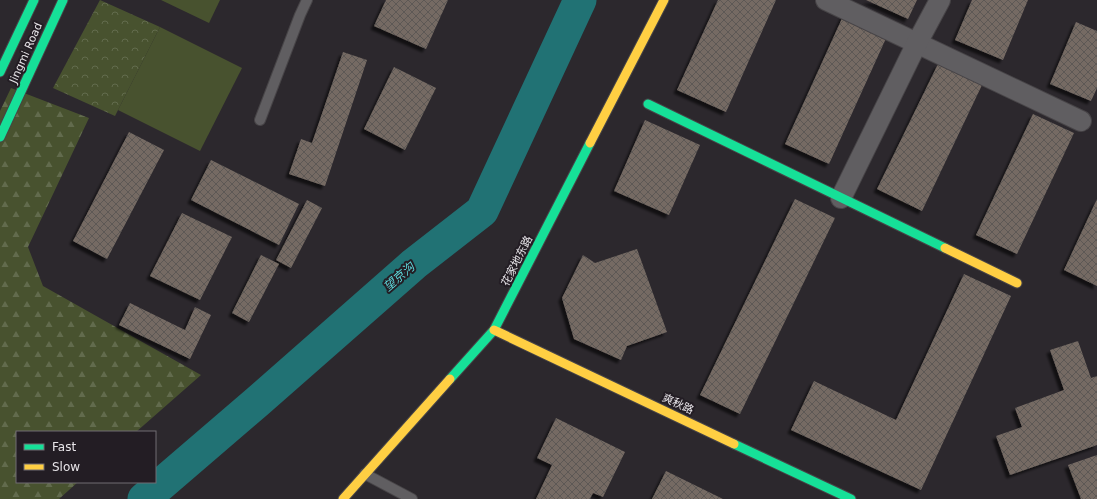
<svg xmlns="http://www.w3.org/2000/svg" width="1097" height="499" viewBox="0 0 1097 499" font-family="'DejaVu Sans','Noto Sans SC',sans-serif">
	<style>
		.forest { fill: url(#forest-firs) }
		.park { fill: url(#park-crowns) }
		.garden { fill: #48522f }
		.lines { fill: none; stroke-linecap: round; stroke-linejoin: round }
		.river { stroke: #217274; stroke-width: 33 }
		.building { fill: url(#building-cross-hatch); filter: url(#shadow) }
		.lane-casing { stroke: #474447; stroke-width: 12 }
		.street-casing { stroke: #474447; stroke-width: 22 }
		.fast-casing { stroke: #474447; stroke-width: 11 }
		.slow-casing { stroke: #474447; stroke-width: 11 }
		.lane { stroke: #605e61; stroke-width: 10 }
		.street { stroke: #605e61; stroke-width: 20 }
		.fast { stroke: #16e098; stroke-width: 9 }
		.slow { stroke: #ffcf43; stroke-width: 9 }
		.labels { text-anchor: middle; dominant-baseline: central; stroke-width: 4; stroke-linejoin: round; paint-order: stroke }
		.street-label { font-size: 11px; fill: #e7e4e8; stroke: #231d24 }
		.water-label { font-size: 12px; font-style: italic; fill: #5edbdd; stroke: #231d24 }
	</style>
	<defs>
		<pattern id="forest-firs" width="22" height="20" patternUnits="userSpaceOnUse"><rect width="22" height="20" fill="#48522f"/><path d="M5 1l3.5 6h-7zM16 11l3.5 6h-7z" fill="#626b4d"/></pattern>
		<pattern id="park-crowns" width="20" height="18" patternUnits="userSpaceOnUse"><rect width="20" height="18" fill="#48522f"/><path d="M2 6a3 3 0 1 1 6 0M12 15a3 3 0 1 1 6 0" fill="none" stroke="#626b4d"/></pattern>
		<pattern id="building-cross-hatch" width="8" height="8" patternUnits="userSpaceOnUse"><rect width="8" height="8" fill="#756b64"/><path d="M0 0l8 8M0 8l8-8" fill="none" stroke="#5d5855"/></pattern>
		<filter id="shadow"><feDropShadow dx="-3.5" dy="3.5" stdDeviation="1" flood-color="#0009"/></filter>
	</defs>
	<rect width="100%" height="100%" fill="#2c282d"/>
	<!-- forest -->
	<polygon class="forest" points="11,88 89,118 28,247 43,286 201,375 136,432 17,432 17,482 78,482 59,499 0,499 0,111"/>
	<!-- park -->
	<polygon class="park" points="100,0 160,27 115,116 53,88"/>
	<!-- garden -->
	<g class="garden">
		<polygon points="161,0 220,0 209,23"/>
		<polygon points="160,27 242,68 200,151 118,110"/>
	</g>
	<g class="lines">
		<!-- river -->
		<polyline class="river" points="144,499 257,402 414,264 482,211 580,0"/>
	</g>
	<!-- building -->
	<g class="building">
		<polygon points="386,0 448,0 426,49 374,26"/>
		<polygon points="718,0 776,0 726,112 677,90"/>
		<polygon points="866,0 917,0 908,19"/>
		<polygon points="972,0 1028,0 1003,60 955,40"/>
		<polygon points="844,14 888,34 829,164 785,144"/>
		<polygon points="1076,22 1097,31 1097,88 1091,101 1050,84"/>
		<polygon points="343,52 367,60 325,186 289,174 301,139 312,143"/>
		<polygon points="938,64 982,85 922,211 877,189"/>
		<polygon points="394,67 436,88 405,150 364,129"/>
		<polygon points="1033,114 1074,133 1017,254 976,235"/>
		<polygon points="645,120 700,145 669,215 614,191"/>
		<polygon points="129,132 164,150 107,259 73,241"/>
		<polygon points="211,160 299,204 279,245 191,200"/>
		<polygon points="795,199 835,218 740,414 700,395"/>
		<polygon points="1097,199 1097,286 1064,270"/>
		<polygon points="307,200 322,208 291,268 276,260"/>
		<polygon points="182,213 232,237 200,300 150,276"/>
		<polygon points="637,249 667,332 627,346 621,360 574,339 562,298 583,255 595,263"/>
		<polygon points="261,255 279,264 249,322 232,313"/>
		<polygon points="964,274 1011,296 921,490 791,430 814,381 896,420"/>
		<polygon points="130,303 185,330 195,307 211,315 190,359 119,325"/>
		<polygon points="1078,341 1091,378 1097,376 1097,445 1010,475 996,436 1022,427 1015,408 1064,390 1050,350"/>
		<polygon points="556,418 625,452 603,497 593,493 590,499 536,499 552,465 537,458"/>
		<polygon points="1097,455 1097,499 1081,499 1068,465"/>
		<polygon points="666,471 723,499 652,499"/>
	</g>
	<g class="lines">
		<defs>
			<g id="lane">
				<polyline points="260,120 300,15 307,0"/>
				<polyline points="365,474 412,499"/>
			</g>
			<g id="street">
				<polyline points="826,0 1081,121"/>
				<polyline points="841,198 917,43 940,0"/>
			</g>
			<g id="fast">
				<polyline points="0,72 34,0"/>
				<polyline points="648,104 945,248"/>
				<polyline points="0,137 63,0"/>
				<polyline points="450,379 494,330 590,143"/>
				<polyline points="734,444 851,499"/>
			</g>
			<g id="slow">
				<polyline points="590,143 664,0"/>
				<polyline points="945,248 1017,283"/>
				<polyline points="494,330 734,444"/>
				<polyline points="343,499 450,379"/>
			</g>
		</defs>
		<!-- lane casing -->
		<use href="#lane" class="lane-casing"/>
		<!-- street casing -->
		<use href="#street" class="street-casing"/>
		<!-- fast casing -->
		<use href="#fast" class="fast-casing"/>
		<!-- slow casing -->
		<use href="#slow" class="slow-casing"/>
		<!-- lane -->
		<use href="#lane" class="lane"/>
		<!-- street -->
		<use href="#street" class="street"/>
		<!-- fast -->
		<use href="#fast" class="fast"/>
		<!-- slow -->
		<use href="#slow" class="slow"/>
	</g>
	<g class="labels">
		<!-- street labels -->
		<g class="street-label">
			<text transform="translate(26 53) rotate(-66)">Jingmi Road</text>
			<text transform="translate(517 261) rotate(-63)">花家地东路</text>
			<text transform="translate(678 404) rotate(25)">爽秋路</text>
		</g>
		<!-- water labels -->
		<g class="water-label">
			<text transform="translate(399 277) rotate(-41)">望京沟</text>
		</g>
	</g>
	<!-- legend -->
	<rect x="16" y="431" width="140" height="52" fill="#231d24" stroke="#716d72"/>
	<rect x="24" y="444" width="20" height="6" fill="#16e098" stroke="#716d72"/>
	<text x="52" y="451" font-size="12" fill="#e7e4e8">Fast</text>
	<rect x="24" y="464" width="20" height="6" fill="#ffcf43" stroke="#716d72"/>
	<text x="52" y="471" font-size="12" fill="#e7e4e8">Slow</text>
</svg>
